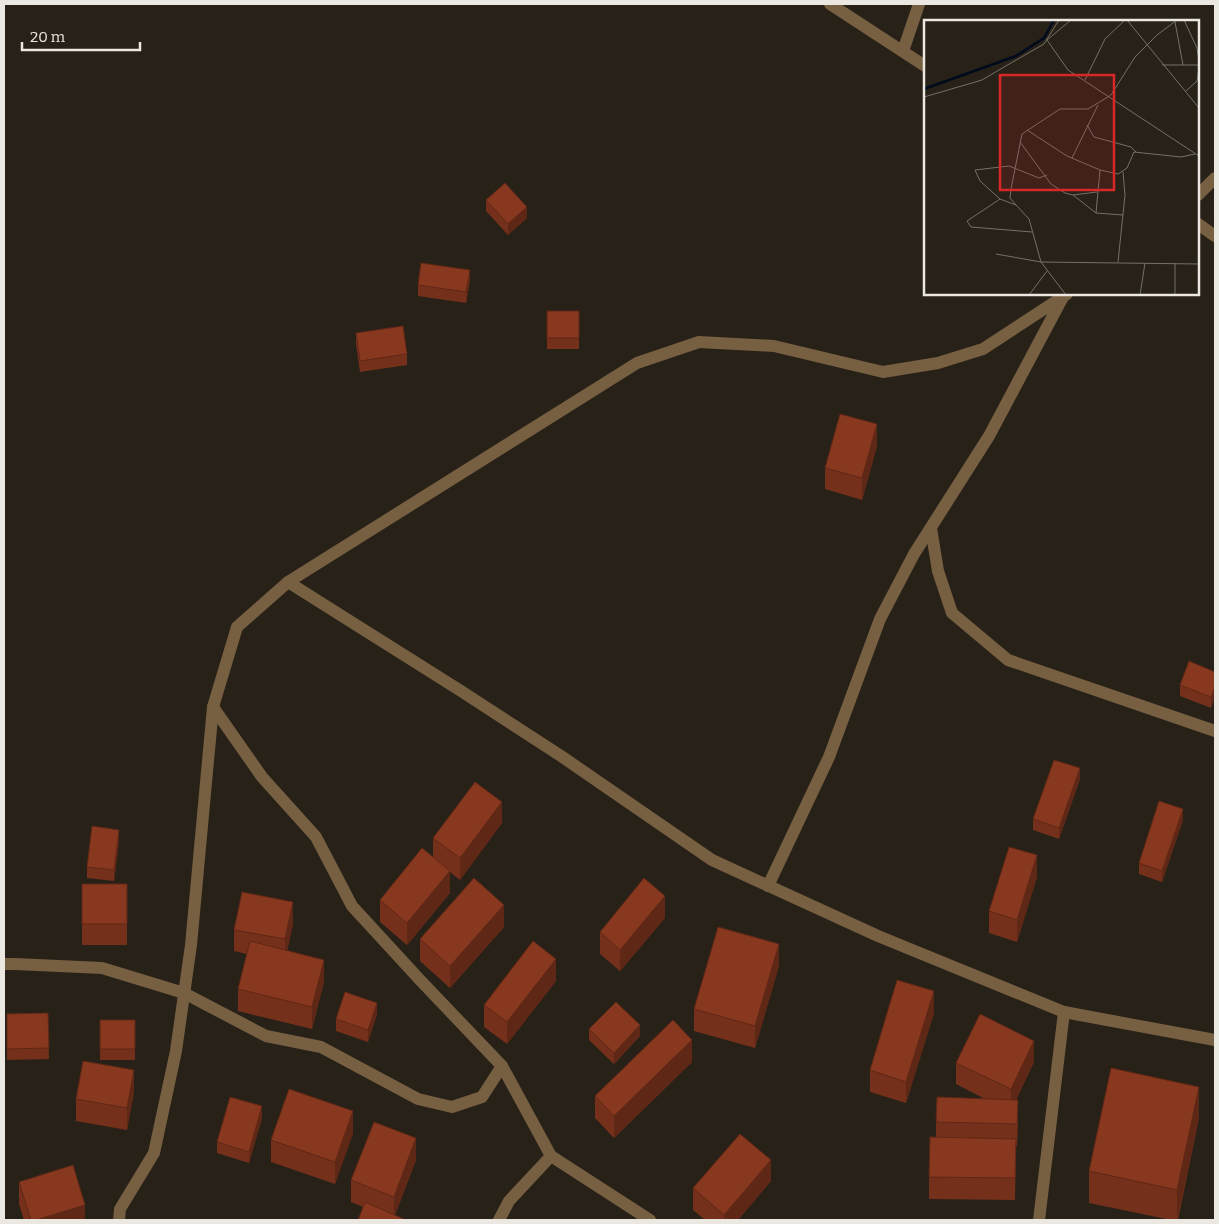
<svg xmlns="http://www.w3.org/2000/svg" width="1219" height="1224" viewBox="0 0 1219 1224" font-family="Bitter,serif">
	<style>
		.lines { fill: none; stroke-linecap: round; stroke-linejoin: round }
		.service { stroke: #775f42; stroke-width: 12 }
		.minor { stroke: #775f42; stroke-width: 12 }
		.wall { fill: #75301b }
		.shaded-wall { fill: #5f2716 }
		.building { fill: #88381f; stroke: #5f2716 }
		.inset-river { fill: none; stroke: #000a1d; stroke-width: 2.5 }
		.inset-road { fill: none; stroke: #757068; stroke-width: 1 }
		.view { fill: #d62828; fill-opacity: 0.15; stroke: #d62828; stroke-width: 2.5 }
		.inset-edge { fill: none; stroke: #ebe7e1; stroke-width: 2.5 }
	</style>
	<rect width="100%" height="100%" fill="#272118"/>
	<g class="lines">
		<!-- service -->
		<polyline class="service" points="499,1220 509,1201 551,1156"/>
		<!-- minor -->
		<g class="minor">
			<polyline points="830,4 925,66"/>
			<polyline points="903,51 919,4"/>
			<polyline points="1198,195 1215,178"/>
			<polyline points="1198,224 1215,236"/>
			<polyline points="931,528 938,571 952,613 1008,660 1215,731"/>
			<polyline points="288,582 461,691 561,756 712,860 878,936 1064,1012 1215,1040"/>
			<polyline points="213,707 262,777 316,837 352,906 420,980 502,1066 551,1156 650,1220"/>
			<polyline points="768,886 829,757 880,619 914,554 989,436 1063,297"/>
			<polyline points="4,964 15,964 102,968 184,993 266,1036 321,1047 418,1099 452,1107 482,1097 502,1066"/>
			<polyline points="119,1220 120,1209 154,1153 176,1051 191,945 213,707 237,627 288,582 637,363 699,342 774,346 883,372 938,363 983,349 1067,294"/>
			<polyline points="1039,1220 1064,1012"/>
		</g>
	</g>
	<!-- wall -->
	<g class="wall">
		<polygon points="486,200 527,218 508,235 486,211"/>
		<polygon points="470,281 466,303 418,296 418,285"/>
		<rect x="547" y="311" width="32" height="38"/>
		<polygon points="356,333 407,354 407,365 360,372 356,344"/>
		<polygon points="877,446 862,500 825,489 825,468"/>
		<polygon points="1215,672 1211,708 1180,696 1180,685"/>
		<polygon points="1080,779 1059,839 1033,830 1033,819"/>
		<polygon points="1183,820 1162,882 1139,874 1139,863"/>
		<polygon points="502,823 460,880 450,872 450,893 407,945 380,922 380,900 433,857 433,838"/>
		<polygon points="119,841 114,881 87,878 87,867"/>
		<polygon points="1037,877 1017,942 989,933 989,911"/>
		<rect x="82" y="884" width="45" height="61"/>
		<polygon points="665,918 620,971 600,954 600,932"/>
		<polygon points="293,924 287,951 324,982 312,1029 238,1011 238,989 247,954 234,951 234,930"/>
		<polygon points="504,927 450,988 420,961 420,939"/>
		<polygon points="779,966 755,1048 694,1031 694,1009"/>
		<polygon points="556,981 507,1044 484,1027 484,1005"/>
		<polygon points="48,1013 49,1059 7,1060 7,1014"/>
		<polygon points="934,1013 906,1103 870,1092 870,1070"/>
		<polygon points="377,1014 368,1042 336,1031 336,1019"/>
		<rect x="100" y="1020" width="35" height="40"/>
		<polygon points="589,1029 640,1036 614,1064 589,1040"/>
		<polygon points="692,1062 614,1138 595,1118 595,1096"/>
		<polygon points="1034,1062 1016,1100 1018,1122 1017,1146 1016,1146 1015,1200 929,1199 929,1177 936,1138 936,1122 985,1099 956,1084 956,1063"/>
		<polygon points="134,1092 127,1130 76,1121 76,1099"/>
		<polygon points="262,1118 249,1163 217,1153 217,1142"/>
		<polygon points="1199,1118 1178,1220 1171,1220 1089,1203 1089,1171"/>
		<polygon points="353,1133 335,1184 271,1162 271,1140"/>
		<polygon points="416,1160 395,1215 363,1207 351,1202 351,1180"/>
		<polygon points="771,1181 738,1220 705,1220 693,1210 693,1188"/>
		<polygon points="19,1182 85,1220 24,1220 19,1204"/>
	</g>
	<!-- shaded-wall -->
	<g class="shaded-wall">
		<polygon points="527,207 527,218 508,235 508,224"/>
		<polygon points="470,270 470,281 466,303 466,292"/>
		<polygon points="877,424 877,446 862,500 862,478"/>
		<polygon points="1215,687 1215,698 1211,708 1211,697"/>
		<polygon points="1080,768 1080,779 1059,839 1059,828"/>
		<polygon points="502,802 502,823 460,880 460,858"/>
		<polygon points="1183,809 1183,820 1162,882 1162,871"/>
		<polygon points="119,830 119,841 114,881 114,870"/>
		<polygon points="1037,855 1037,877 1017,942 1017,920"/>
		<polygon points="450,871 450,893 407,945 407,923"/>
		<polygon points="665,896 665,918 620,971 620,950"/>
		<polygon points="293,902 293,924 285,961 285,939"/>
		<polygon points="504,905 504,927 450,988 450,966"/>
		<polygon points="779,944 779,966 755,1048 755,1026"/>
		<polygon points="556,959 556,981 507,1044 507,1022"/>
		<polygon points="324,960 324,982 312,1029 312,1007"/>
		<polygon points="934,991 934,1013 906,1103 906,1082"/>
		<polygon points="377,1003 377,1014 368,1042 368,1030"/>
		<polygon points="640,1025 640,1036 614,1064 614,1053"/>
		<polygon points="692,1040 692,1062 614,1138 614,1116"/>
		<polygon points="1034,1041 1034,1062 1011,1111 1011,1089"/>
		<polygon points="134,1070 134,1092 127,1130 127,1108"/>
		<polygon points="1199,1087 1199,1118 1177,1220 1177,1190"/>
		<polygon points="262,1106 262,1118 249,1163 249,1152"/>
		<polygon points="353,1111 353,1133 335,1184 335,1162"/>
		<polygon points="416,1138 416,1160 394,1218 394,1197"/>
		<polygon points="771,1160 771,1181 738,1220 724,1220 724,1215"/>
		<polygon points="85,1205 85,1220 36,1220"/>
	</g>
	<!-- building -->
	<g class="building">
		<polygon points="505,183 527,207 508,224 486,200"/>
		<polygon points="421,263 470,270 466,292 418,285"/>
		<rect x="547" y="311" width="32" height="27"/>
		<polygon points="403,326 407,354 360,361 356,333"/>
		<polygon points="840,414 877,424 862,478 825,468"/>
		<polygon points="1189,661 1215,672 1215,687 1211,697 1180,685"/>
		<polygon points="1054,760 1080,768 1059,828 1033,819"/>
		<polygon points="475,782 502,802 460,858 433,838"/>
		<polygon points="1159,801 1183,809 1162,871 1139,863"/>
		<polygon points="92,826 119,830 114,870 87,867"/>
		<polygon points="1009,847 1037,855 1017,920 989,911"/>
		<polygon points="422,848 450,871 407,923 380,900"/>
		<polygon points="474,878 504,905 450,966 420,939"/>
		<polygon points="644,878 665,896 620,950 600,932"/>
		<rect x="82" y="884" width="45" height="40"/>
		<polygon points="242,892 293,902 285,939 234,930"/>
		<polygon points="718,927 779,944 755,1026 694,1009"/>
		<polygon points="250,941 324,960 312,1007 238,989"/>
		<polygon points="533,941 556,959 507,1022 484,1005"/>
		<polygon points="897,980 934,991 906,1082 870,1070"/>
		<polygon points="345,992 377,1003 368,1030 336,1019"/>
		<polygon points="616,1002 640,1025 614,1053 589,1029"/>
		<polygon points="48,1013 49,1048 7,1049 7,1014"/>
		<polygon points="980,1014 1034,1041 1011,1089 956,1063"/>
		<rect x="100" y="1020" width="35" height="29"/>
		<polygon points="673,1020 692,1040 614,1116 595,1096"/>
		<polygon points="83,1061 134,1070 127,1108 76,1099"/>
		<polygon points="1111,1068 1199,1087 1177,1190 1089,1171"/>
		<polygon points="289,1089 353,1111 335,1162 271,1140"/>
		<polygon points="230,1097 262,1106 249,1152 217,1142"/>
		<polygon points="937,1097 1018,1100 1017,1124 936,1122"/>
		<polygon points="374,1122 416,1138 394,1197 351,1180"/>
		<polygon points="740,1134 771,1160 724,1215 693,1188"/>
		<polygon points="930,1137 1016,1139 1015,1178 929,1177"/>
		<polygon points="73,1165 85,1205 36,1220 31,1220 19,1182"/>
		<polygon points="365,1202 406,1220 358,1220"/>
	</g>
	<!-- overview -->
	<g transform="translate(924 20)">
		<rect width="275" height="275" fill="#272118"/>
		<path class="inset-river" d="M0,69L92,36L120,18L130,0"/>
		<path class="inset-road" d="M147,0L123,20L144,50L275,136M203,0L275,88M260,0L273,28L275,40M251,2L259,45M238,45H275M161,60L181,19L201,0M262,71L273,61L275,48M0,77L58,60L80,47L120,24L135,0M163,105L170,117L207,127L212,132M103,110L143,136L176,150L194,154L203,148L210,132L257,137L271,134M96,122L127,164L141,173L149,175L173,172M148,138L174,85M149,175L172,193L199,195M76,179L56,161L51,150L85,146L115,158L123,155M92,185L86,178L87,169L98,114L136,89H164L187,75L211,37L233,15L253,0M172,193L176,150M108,212L47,207L43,201L76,179L92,185L105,199L117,242L142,275M72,234L117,242L275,244M194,242L201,175L199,152M251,244V275M105,275L123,251M216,275L221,243"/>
		<path class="view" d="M76,55H190V170H76Z"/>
		<rect width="275" height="275" class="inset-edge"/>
	</g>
	<!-- border -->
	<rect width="1219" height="1224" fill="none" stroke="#ebe7e1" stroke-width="10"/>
	<!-- scale -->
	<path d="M22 42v8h118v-8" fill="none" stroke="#ebe7e1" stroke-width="2.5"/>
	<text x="30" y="42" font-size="15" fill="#ebe7e1" stroke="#272118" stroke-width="4" paint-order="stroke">20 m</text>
</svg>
